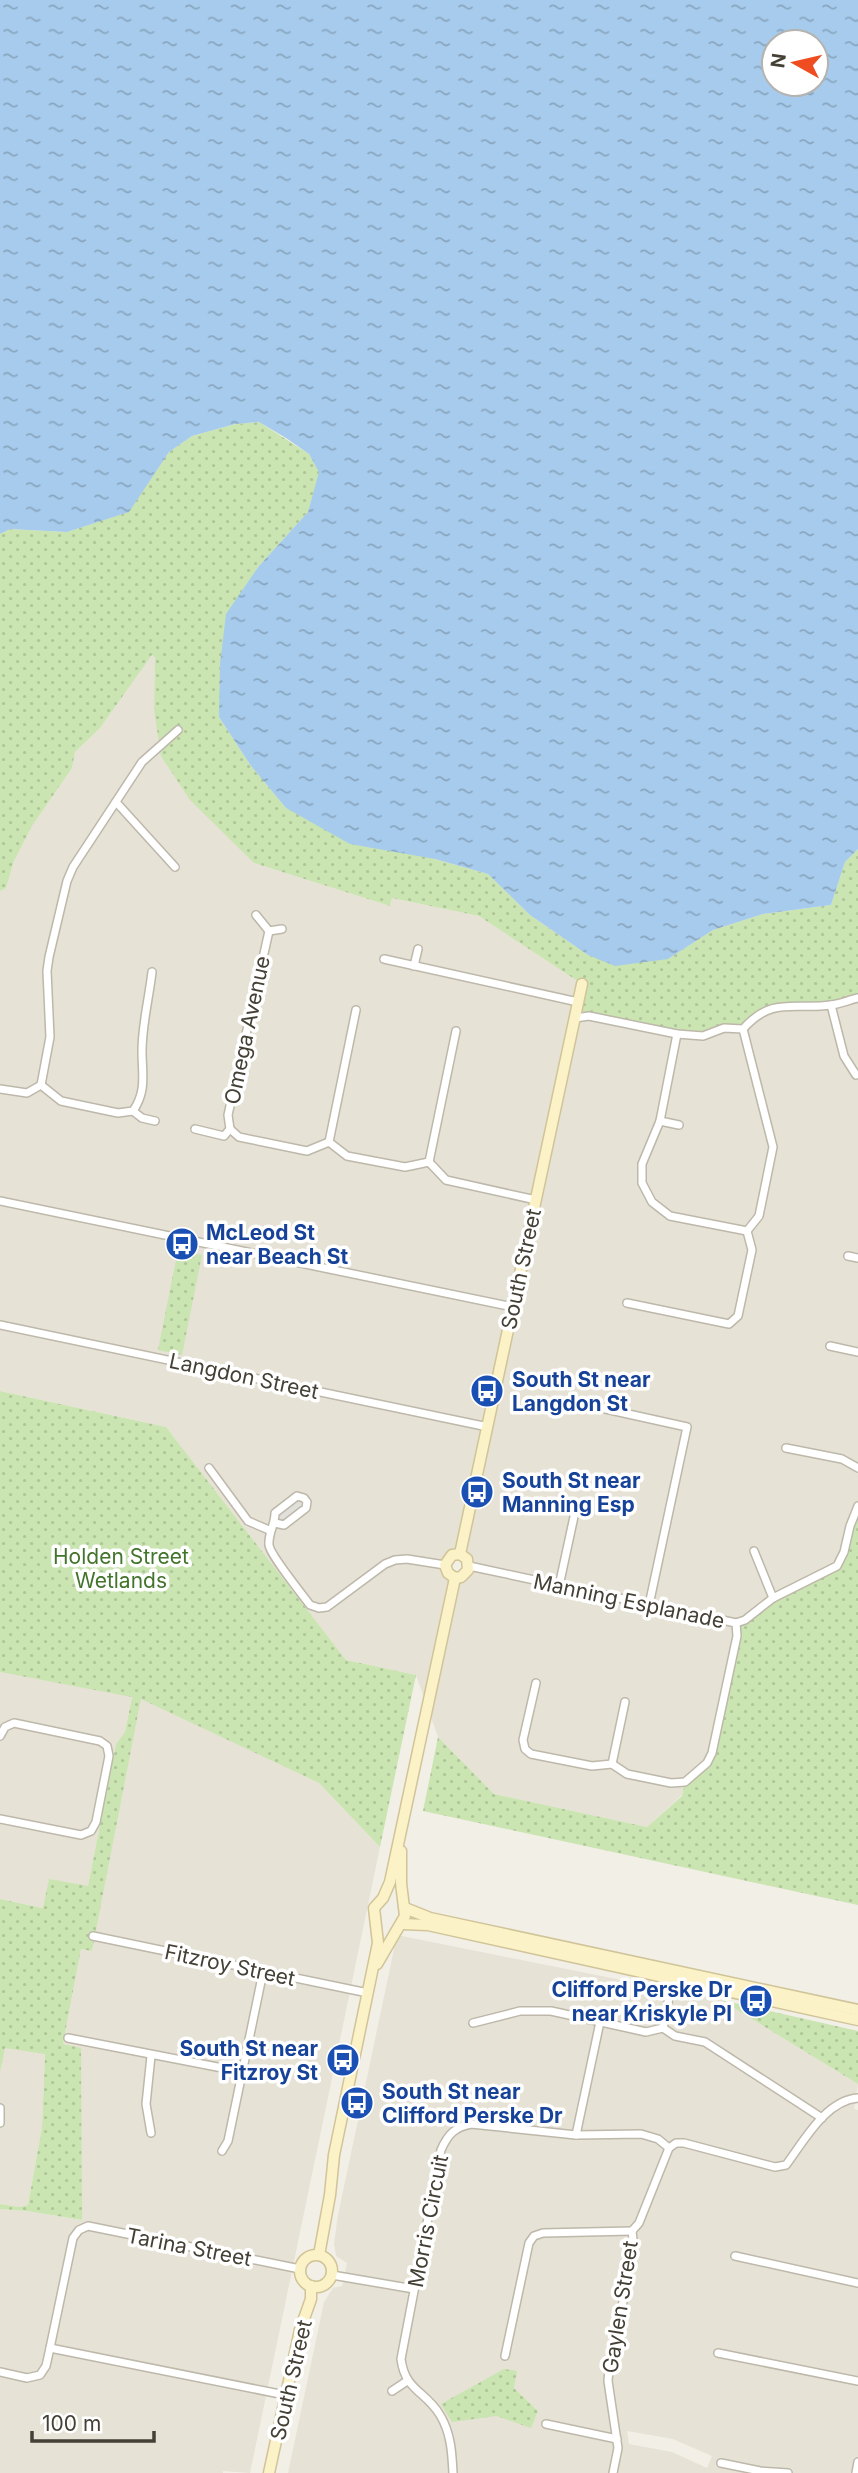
<svg xmlns="http://www.w3.org/2000/svg" width="858" height="2473" viewBox="0 0 858 2473" font-family="Inter,sans-serif">
	<style>
		.residential { fill: #e6e2d5; fill-rule: evenodd }
		.park { fill: url(#park-dots) }
		.parking { fill: #e1dfdb }
		.water { fill: url(#water-ripples); fill-rule: evenodd }
		.lines { fill: none; stroke-linecap: round; stroke-linejoin: round }
		.street-casing { stroke: #bdb8aa; stroke-width: 10 }
		.secondary-casing { stroke: #d0c498; stroke-width: 13 }
		.street { stroke: #fff; stroke-width: 7 }
		.secondary { stroke: #fcf2c7; stroke-width: 10 }
		.labels { text-anchor: middle; dominant-baseline: central; stroke-width: 7; stroke-linejoin: round; paint-order: stroke }
		.street-label { font-size: 21px; fill: #454036; stroke: #fff }
		.transit-label { font-size: 21px; font-weight: bold; fill: #164399; stroke: #fff; text-anchor: start }
		.park-label { font-size: 21px; fill: #43742c; stroke: #fff }
	</style>
	<defs>
		<pattern id="park-dots" width="8" height="8" patternUnits="userSpaceOnUse" patternTransform="scale(1.75)"><rect width="8" height="8" fill="#cae5b1"/><path d="M2 2h.1M6 6h.1" fill="none" stroke="#afc699" stroke-width="1.8" stroke-linecap="round"/></pattern>
		<pattern id="water-ripples" width="26" height="14" patternUnits="userSpaceOnUse" patternTransform="scale(1.75)"><rect width="26" height="14" fill="#a6cbec"/><path d="M2 4q2-2 4 0t4 0M15 11q2-2 4 0t4 0" fill="none" stroke="#89a6c0"/></pattern>
	</defs>
	<rect width="100%" height="100%" fill="#f2efe7"/>
	<!-- residential -->
	<g class="residential">
		<path d="M152,655L155,656L154,709L254,863L390,906L392,898L479,916L582,984L753,1017L779,1006L858,998V1506L844,1552L712,1753L686,1781L682,1795L647,1827L494,1794L438,1737L416,1675L346,1660L166,1427L0,1391V891L6,888L14,861L32,826L72,768L75,752L100,728ZM464,1556L465,1575L448,1573L447,1561Z"/>
		<polygon points="0,1672 132,1696 125,1732 116,1744 88,1886 44,1908 0,1899"/>
		<polygon points="141,1698 319,1783 380,1847 250,2473 223,2471 223,2473 0,2473 0,2209 27,2211 81,2220 80,2048 63,2044 81,1949 92,1951"/>
		<path d="M397,1935L721,2000L858,2084L854,2109L858,2110V2473H288L324,2302L333,2288L342,2286L347,2263L336,2256L334,2244L338,2215ZM516,2371L514,2388L538,2411L530,2427L496,2416ZM627,2431L673,2439L712,2456L707,2468L672,2452L629,2444Z"/>
		<polygon points="5,2047 45,2053 42,2127 28,2205 20,2207 0,2204 0,2073"/>
	</g>
	<!-- park -->
	<g class="park">
		<polygon points="259,422 309,454 320,472 308,512 259,566 219,717 251,766 286,808 435,859 488,874 530,915 588,955 668,959 713,930 763,914 831,905 845,862 858,849 858,998 831,1005 789,1005 754,1017 743,1029 724,1028 703,1036 589,1016 575,1018 582,984 479,916 392,898 390,906 254,863 190,800 161,756 154,709 155,657 152,655 100,728 75,752 72,768 32,826 14,861 6,888 0,891 0,534 10,529 67,532 128,512 169,452 192,436 235,424"/>
		<polygon points="178,1250 202,1255 182,1355 158,1350"/>
		<polygon points="0,1391 166,1427 346,1660 416,1675 380,1847 319,1783 141,1699 92,1951 81,1949 63,2044 81,2048 82,2220 27,2211 0,2209 0,2204 20,2207 28,2205 42,2127 45,2054 5,2048 0,2073 0,1899 43,1908 49,1879 88,1886 116,1744 125,1732 132,1697 0,1672"/>
		<polygon points="858,1506 858,1905 423,1811 438,1737 494,1794 647,1827 682,1796 685,1782 712,1753 736,1623 773,1598 837,1566"/>
		<polygon points="721,2000 858,2031 858,2084"/>
		<polygon points="504,2369 517,2371 514,2388 538,2411 531,2428 496,2416 452,2422 441,2404"/>
	</g>
	<!-- parking -->
	<polygon class="parking" points="297,1496 306,1508 284,1525 275,1513"/>
	<!-- water -->
	<path class="water" d="M0,0H858V849L845,862L831,905L763,914L713,930L668,959L615,966L588,955L530,915L488,874L435,859L350,844L286,808L251,766L219,717L220,664L226,614L259,566L308,512L319,472L309,454L286,438L259,422L235,424L192,436L169,452L129,512L67,532L10,529L0,534ZM774,42H816V84H774Z"/>
	<g class="lines">
		<defs>
			<g id="street">
				<polyline points="116,802 175,867"/>
				<polyline points="256,915 269,931 282,929"/>
				<polyline points="269,931 228,1115 230,1129 239,1137 307,1151 329,1142 347,1156 405,1167 429,1162 446,1180 536,1200"/>
				<polyline points="384,959 578,1002"/>
				<polyline points="414,966 418,949"/>
				<polyline points="831,1005 844,1056 856,1075"/>
				<path d="M575,1018L589,1016L677,1034L703,1036L724,1028L743,1029C772,996 794,1010 831,1005C840,1004 849,1000 858,998"/>
				<polyline points="677,1034 660,1121 642,1164 642,1183 652,1202 670,1216 747,1231"/>
				<polyline points="41,1085 50,1037 47,971 49,957 67,881 73,867 142,762 178,730"/>
				<path d="M0,1089L27,1093L41,1085L61,1101L118,1113L133,1111C147,1091 142,1074 142,1051C142,1025 149,998 152,972"/>
				<polyline points="133,1111 142,1118 155,1121"/>
				<polyline points="660,1121 679,1125"/>
				<polyline points="195,1129 224,1136 230,1129"/>
				<polyline points="329,1142 356,1010"/>
				<polyline points="429,1162 456,1031"/>
				<polyline points="0,1201 513,1307"/>
				<polyline points="848,1256 858,1258"/>
				<polyline points="627,1303 729,1324 738,1316 752,1250 747,1231 759,1216 773,1147 743,1029"/>
				<polyline points="0,1325 488,1427"/>
				<polyline points="830,1346 858,1352"/>
				<polyline points="601,1408 687,1427 649,1605"/>
				<polyline points="786,1448 842,1459 858,1468"/>
				<polyline points="209,1468 248,1521 269,1530"/>
				<path d="M275,1523L284,1525L306,1508L307,1502L304,1498L297,1496L275,1513C275,1525 268,1533 269,1545C270,1555 302,1594 310,1605L319,1608L327,1607L385,1564L395,1560L407,1559L445,1565"/>
				<polyline points="754,1551 773,1598"/>
				<polyline points="469,1566 736,1623 745,1620 773,1598 837,1566 844,1552 850,1526 858,1506"/>
				<polyline points="559,1586 575,1512"/>
				<polyline points="536,1683 523,1740 525,1749 531,1754 592,1766 612,1764 627,1774 671,1783 685,1782 707,1763 712,1753 737,1636 736,1623"/>
				<polyline points="0,1736 5,1727 14,1723 100,1741 107,1746 109,1756 96,1822 91,1831 81,1835 0,1819"/>
				<polyline points="612,1764 625,1702"/>
				<polyline points="93,1936 368,1993"/>
				<polyline points="473,2023 520,2011 551,2011 646,2032 663,2028 675,2036 705,2042 822,2118"/>
				<polyline points="663,2028 673,1977"/>
				<polyline points="68,2038 243,2072"/>
				<polyline points="151,2056 146,2104 151,2133"/>
				<polyline points="0,2108 0,2123"/>
				<polyline points="576,2135 600,2022"/>
				<polyline points="222,2151 228,2141 263,1972"/>
				<polyline points="735,2256 858,2283"/>
				<polyline points="332,2275 414,2289"/>
				<polyline points="50,2348 73,2238 79,2230 88,2226 300,2269"/>
				<polyline points="718,2353 858,2381"/>
				<polyline points="505,2356 529,2243 534,2236 543,2233 632,2231"/>
				<polyline points="0,2372 27,2378 40,2375 46,2366 50,2348 285,2395"/>
				<polyline points="392,2391 407,2381"/>
				<polyline points="546,2424 617,2439"/>
				<polyline points="721,2463 760,2471 788,2473"/>
				<path d="M453,2473C452,2453 451,2433 440,2415C426,2391 405,2391 401,2359L441,2150C448,2134 455,2127 471,2124L576,2135L641,2134L658,2139L669,2148L676,2143H684L775,2167L786,2165C804,2141 826,2100 858,2098"/>
				<polyline points="613,2473 618,2448 608,2381 609,2370 634,2248 632,2231 639,2223 669,2148"/>
				<polyline points="856,2473 858,2462"/>
			</g>
			<g id="secondary">
				<polyline points="460,1554 582,984"/>
				<polyline points="455,1578 448,1573 445,1565 452,1555 460,1554"/>
				<polyline points="455,1578 461,1577 468,1570 467,1559 460,1554"/>
				<polyline points="405,1908 430,1918 858,2010"/>
				<polyline points="402,1924 428,1925 858,2020"/>
				<polyline points="377,1964 405,1916 401,1883 401,1851"/>
				<polyline points="319,2255 330,2195 334,2155 378,1943 374,1908 383,1898 390,1882 455,1578"/>
				<circle cx="316" cy="2271" r="16"/>
				<polyline points="269,2473 300,2330 311,2299 311,2286"/>
			</g>
		</defs>
		<!-- street casing -->
		<use href="#street" class="street-casing"/>
		<!-- secondary casing -->
		<use href="#secondary" class="secondary-casing"/>
		<!-- street -->
		<use href="#street" class="street"/>
		<!-- secondary -->
		<use href="#secondary" class="secondary"/>
	</g>
	<!-- icons -->
	<defs>
		<symbol id="bus-disc" viewBox="-11 -11 22 22"><circle r="9.5" fill="#1a4fb4" stroke="#fff"/><path d="M-5-6H5V4H4V6H2V4H-2V6H-4V4H-5ZM-3.5-4V0h7V-4ZM-3.5 1.2v1.5H-2V1.2ZM2 1.2v1.5H3.5V1.2Z" fill="#fff"/></symbol>
	</defs>
	<g fill-rule="evenodd">
		<use href="#bus-disc" x="163" y="1225" width="38" height="38"/>
		<use href="#bus-disc" x="468" y="1372" width="38" height="38"/>
		<use href="#bus-disc" x="458" y="1473" width="38" height="38"/>
		<use href="#bus-disc" x="737" y="1982" width="38" height="38"/>
		<use href="#bus-disc" x="324" y="2041" width="38" height="38"/>
		<use href="#bus-disc" x="338" y="2084" width="38" height="38"/>
	</g>
	<g class="labels">
		<!-- street labels -->
		<g class="street-label">
			<text transform="translate(247 1030) rotate(-78)">Omega Avenue</text>
			<text transform="translate(521 1269) rotate(-78)">South Street</text>
			<text transform="translate(244 1376) rotate(12)">Langdon Street</text>
			<text transform="translate(629 1601) rotate(12)">Manning Esplanade</text>
			<text transform="translate(230 1965) rotate(12)">Fitzroy Street</text>
			<text transform="translate(428 2221) rotate(-79)">Morris Circuit</text>
			<text transform="translate(189 2247) rotate(11)">Tarina Street</text>
			<text transform="translate(620 2307) rotate(-81)">Gaylen Street</text>
			<text transform="translate(291 2380) rotate(-77)">South Street</text>
		</g>
		<!-- transit labels -->
		<g class="transit-label">
			<text x="206" y="1232">McLeod St<tspan x="206" dy="24">near Beach St</tspan></text>
			<text x="512" y="1379">South St near<tspan x="512" dy="24">Langdon St</tspan></text>
			<text x="502" y="1480">South St near<tspan x="502" dy="24">Manning Esp</tspan></text>
			<text x="732" y="1989" text-anchor="end">Clifford Perske Dr<tspan x="732" dy="24">near Kriskyle Pl</tspan></text>
			<text x="318" y="2048" text-anchor="end">South St near<tspan x="318" dy="24">Fitzroy St</tspan></text>
			<text x="382" y="2091">South St near<tspan x="382" dy="24">Clifford Perske Dr</tspan></text>
		</g>
		<!-- park labels -->
		<g class="park-label">
			<text x="121" y="1556">Holden Street<tspan x="121" dy="24">Wetlands</tspan></text>
		</g>
	</g>
	<!-- north arrow -->
	<g transform="translate(795 63) rotate(278)"><circle r="33" fill="#ffffff" stroke="#b5b3af" stroke-width="2"/>
	<path d="M0-5L12 26L0 18L-12 26Z" fill="#ef4c21"/>
	<text y="-10" font-size="19" font-weight="bold" text-anchor="middle" fill="#454036">N</text>
	</g>
	<!-- scale -->
	<path d="M32 2431v10h122v-10" fill="none" stroke="#454036" stroke-width="3.5"/>
	<text x="42" y="2431" font-size="21" fill="#454036" stroke="#ffffff" stroke-width="5" paint-order="stroke">100 m</text>
</svg>
